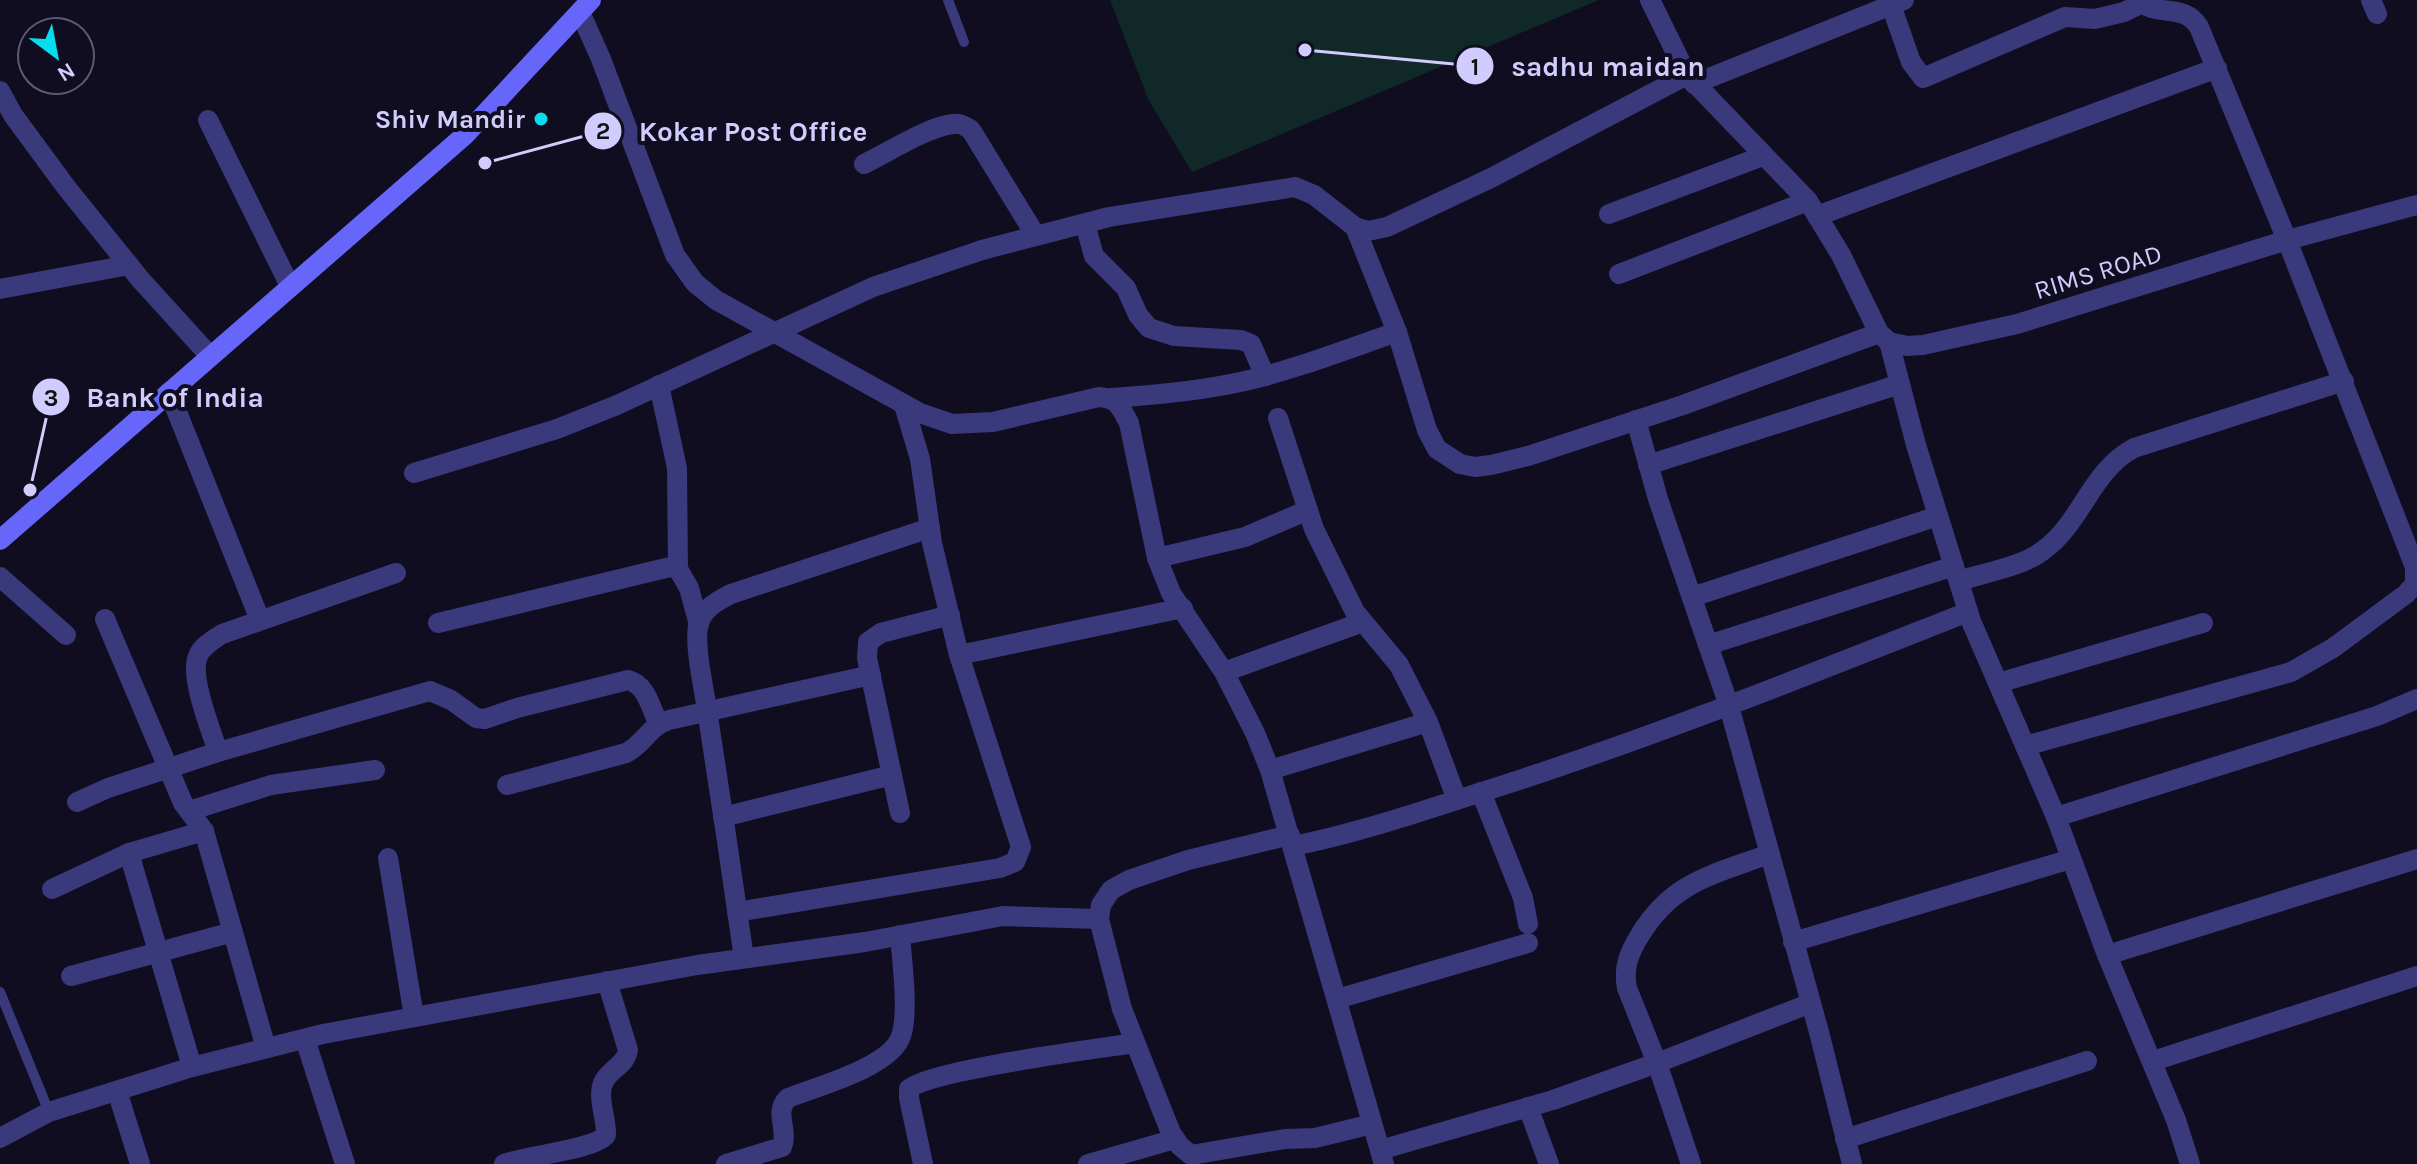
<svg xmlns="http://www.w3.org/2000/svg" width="2417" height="1164" viewBox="0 0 2417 1164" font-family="Karla,sans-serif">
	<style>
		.green { fill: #102827 }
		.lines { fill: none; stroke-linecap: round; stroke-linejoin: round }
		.service { stroke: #3a397c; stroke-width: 10 }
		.minor { stroke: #3a397c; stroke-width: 20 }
		.tertiary { stroke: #3a397c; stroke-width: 20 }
		.secondary { stroke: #6666fa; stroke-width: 20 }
		.poi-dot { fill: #07ddee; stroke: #0f0d1f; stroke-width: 3 }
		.labels { text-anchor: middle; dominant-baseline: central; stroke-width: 8; stroke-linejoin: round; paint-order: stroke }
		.poi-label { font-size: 26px; font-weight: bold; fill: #d0ccfd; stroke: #0f0d1f; text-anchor: end }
		.street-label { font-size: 26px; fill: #d0ccfd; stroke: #0f0d1f }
		.leader { fill: none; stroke: #d0ccfd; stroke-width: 3 }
		.callout-dot { fill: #d0ccfd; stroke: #0f0d1f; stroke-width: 3 }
		.mark-label { font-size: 24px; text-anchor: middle; font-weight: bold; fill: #111 }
		.callout-label { font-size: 28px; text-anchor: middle; font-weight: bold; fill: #d0ccfd; stroke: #0f0d1f; stroke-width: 8; stroke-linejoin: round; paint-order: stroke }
	</style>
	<rect width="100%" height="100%" fill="#0f0d1f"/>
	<!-- green -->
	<polygon class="green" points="1110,0 1599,0 1192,172 1149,101"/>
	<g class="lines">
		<!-- service -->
		<g class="service">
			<polyline points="948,0 964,42"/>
			<polyline points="0,992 49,1112"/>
		</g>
		<!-- minor -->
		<g class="minor">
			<polyline points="2371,0 2377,14"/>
			<polyline points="1891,5 1911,62 1923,78 2065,17 2095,19 2124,12 2140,4"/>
			<path d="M580,12L601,59L675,255L695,283L716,300L920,413L952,424L993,422L1099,397C1119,399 1120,407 1129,423L1157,558L1171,593L1224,672L1255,733L1270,770L1384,1164"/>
			<polyline points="1694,84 1904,0"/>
			<polyline points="0,91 13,115 66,187 140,279 210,356"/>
			<polyline points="208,120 290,286"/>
			<path d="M864,164C889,152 927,127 953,124C961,123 965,126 971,130L1036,236"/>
			<polyline points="1609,214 1763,156"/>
			<polyline points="1817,216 2217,68"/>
			<polyline points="1085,224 1094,256 1126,288 1138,315 1149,328 1174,336 1241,340 1251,344 1265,376"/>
			<polyline points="1355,227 1397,332 1427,430 1437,449 1460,464 1475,467 1491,465 1528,456 1683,405 1879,333"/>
			<polyline points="1619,274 1808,201"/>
			<polyline points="0,289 129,265"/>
			<polyline points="1889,342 1916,445 1971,621 2056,817 2107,955 2176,1120 2190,1164"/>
			<polyline points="659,385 677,468 678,569"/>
			<polyline points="169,392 260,620"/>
			<path d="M1111,398C1157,395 1201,391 1245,381C1297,369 1347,349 1397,332"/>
			<polyline points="1278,418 1314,529 1355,612 1399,665 1428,722 1457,800"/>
			<polyline points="1636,420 1658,499 1729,706 1819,1032 1852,1164"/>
			<polyline points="1648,465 1900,384"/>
			<polyline points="414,473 557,429 617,405 873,287 982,250 1109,217 1295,187 1314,195 1355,227 1368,231 1387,227 1491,178 1687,75"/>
			<polyline points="1157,558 1245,537 1308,510"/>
			<polyline points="0,577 66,635"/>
			<path d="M1959,581C1986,572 2023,567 2045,549C2082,521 2092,470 2134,448L2344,381"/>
			<polyline points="1692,597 1938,516"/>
			<polyline points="105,619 183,803 204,831 266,1048"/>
			<polyline points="438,623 670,567 678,569 689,588 699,625"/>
			<polyline points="1708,645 1954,566"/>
			<polyline points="959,655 1183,608"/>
			<polyline points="1224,672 1363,622"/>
			<polyline points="1998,683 2203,623"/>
			<path d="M2025,746L2291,672L2333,648L2406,594L2415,584V567L2287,240L2199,27C2184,2 2155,18 2138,0"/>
			<path d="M218,752C211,730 189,676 198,656C202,646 213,640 222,634L396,573"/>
			<polyline points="1270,770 1428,722"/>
			<path d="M507,785L626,753C644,744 649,726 669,720L871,675"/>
			<polyline points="1481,792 1523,898 1528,924"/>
			<path d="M77,802L108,788L218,752L430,691L451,700L476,718L485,719L517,708L628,680C646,684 651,708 658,723"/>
			<polyline points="189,811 271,785 375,770"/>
			<polyline points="900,813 867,658 868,642 881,633 950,615"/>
			<polyline points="723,817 892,775"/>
			<polyline points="2056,817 2377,716 2417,699"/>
			<polyline points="1290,835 1188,860 1129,880 1111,890 1101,905 1099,919 1122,1009 1171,1133 1180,1146 1191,1155 1285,1139 1315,1138 1372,1124"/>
			<path d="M1293,846C1359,833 1421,811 1485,791C1649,739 1808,675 1968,612"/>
			<polyline points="129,853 192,1067"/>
			<polyline points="388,858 414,1017"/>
			<polyline points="52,889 129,853 204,831"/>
			<polyline points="737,912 1000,868 1015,862 1021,847 959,655 932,543 920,459 904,405"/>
			<polyline points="1793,942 2071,859"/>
			<polyline points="2107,955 2417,859"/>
			<path d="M744,958C733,880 721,801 709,723C706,697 694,650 698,626C702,609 717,601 731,594L930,528"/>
			<polyline points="71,976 233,932"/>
			<polyline points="1337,999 1528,943"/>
			<polyline points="305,1039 345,1164"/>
			<polyline points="2153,1061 2417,976"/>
			<polyline points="117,1091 140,1164"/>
			<polyline points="1528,1107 1549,1164"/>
			<polyline points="0,1138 49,1112 192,1067 323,1034 697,965 865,942 1003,916 1099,919"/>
			<polyline points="1845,1139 2087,1061"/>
			<polyline points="1380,1150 1553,1100 1657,1063 1811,1003"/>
			<path d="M504,1164C527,1155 594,1150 606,1135C607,1119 596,1096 604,1081C611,1068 625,1066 628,1050L607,981"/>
			<path d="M726,1164L782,1147C789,1129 773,1112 788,1098C818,1086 891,1067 901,1036C909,1013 902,961 900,935"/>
			<path d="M923,1164L909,1098V1089C930,1070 1096,1049 1135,1043"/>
			<polyline points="1088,1164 1175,1139"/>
			<path d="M1691,1164L1657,1063L1627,988C1623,967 1629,953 1640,935C1673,881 1713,875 1769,854"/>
		</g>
		<!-- tertiary -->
		<polyline class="tertiary" points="1650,0 1687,75 1808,201 1841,255 1879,333 1889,342 1907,346 1923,345 2017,324 2287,240 2417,205"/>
		<!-- secondary -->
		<polyline class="secondary" points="0,540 465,135 591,0"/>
	</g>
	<!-- markers -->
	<circle class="poi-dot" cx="541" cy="119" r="8"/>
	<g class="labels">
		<!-- poi labels -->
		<g class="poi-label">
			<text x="525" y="119">Shiv Mandir</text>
		</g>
		<!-- street labels -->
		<g class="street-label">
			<text transform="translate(2098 272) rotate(-17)">RIMS ROAD</text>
		</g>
	</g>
	<!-- callouts -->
	<path class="leader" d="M1305 50L1475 66M485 163L603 131M30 490L51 397"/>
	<g class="callout-dot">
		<circle cx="1305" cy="50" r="8"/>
		<circle cx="485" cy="163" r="8"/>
		<circle cx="30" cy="490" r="8"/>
		<circle cx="1475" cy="66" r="20"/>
		<circle cx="603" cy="131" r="20"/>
		<circle cx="51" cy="397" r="20"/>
	</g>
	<g class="mark-label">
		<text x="1475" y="75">1</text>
		<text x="603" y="139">2</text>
		<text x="51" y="406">3</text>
	</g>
	<g class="callout-label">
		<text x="1608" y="76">sadhu maidan</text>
		<text x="753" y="141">Kokar Post Office</text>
		<text x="175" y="407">Bank of India</text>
	</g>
	<!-- north arrow -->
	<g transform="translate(56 56) rotate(148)"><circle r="38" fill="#0f0d1f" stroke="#5c5978" stroke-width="2"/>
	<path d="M0-6L14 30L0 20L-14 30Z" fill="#07ddee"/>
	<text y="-12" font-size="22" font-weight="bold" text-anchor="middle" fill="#d0ccfd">N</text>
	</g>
</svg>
